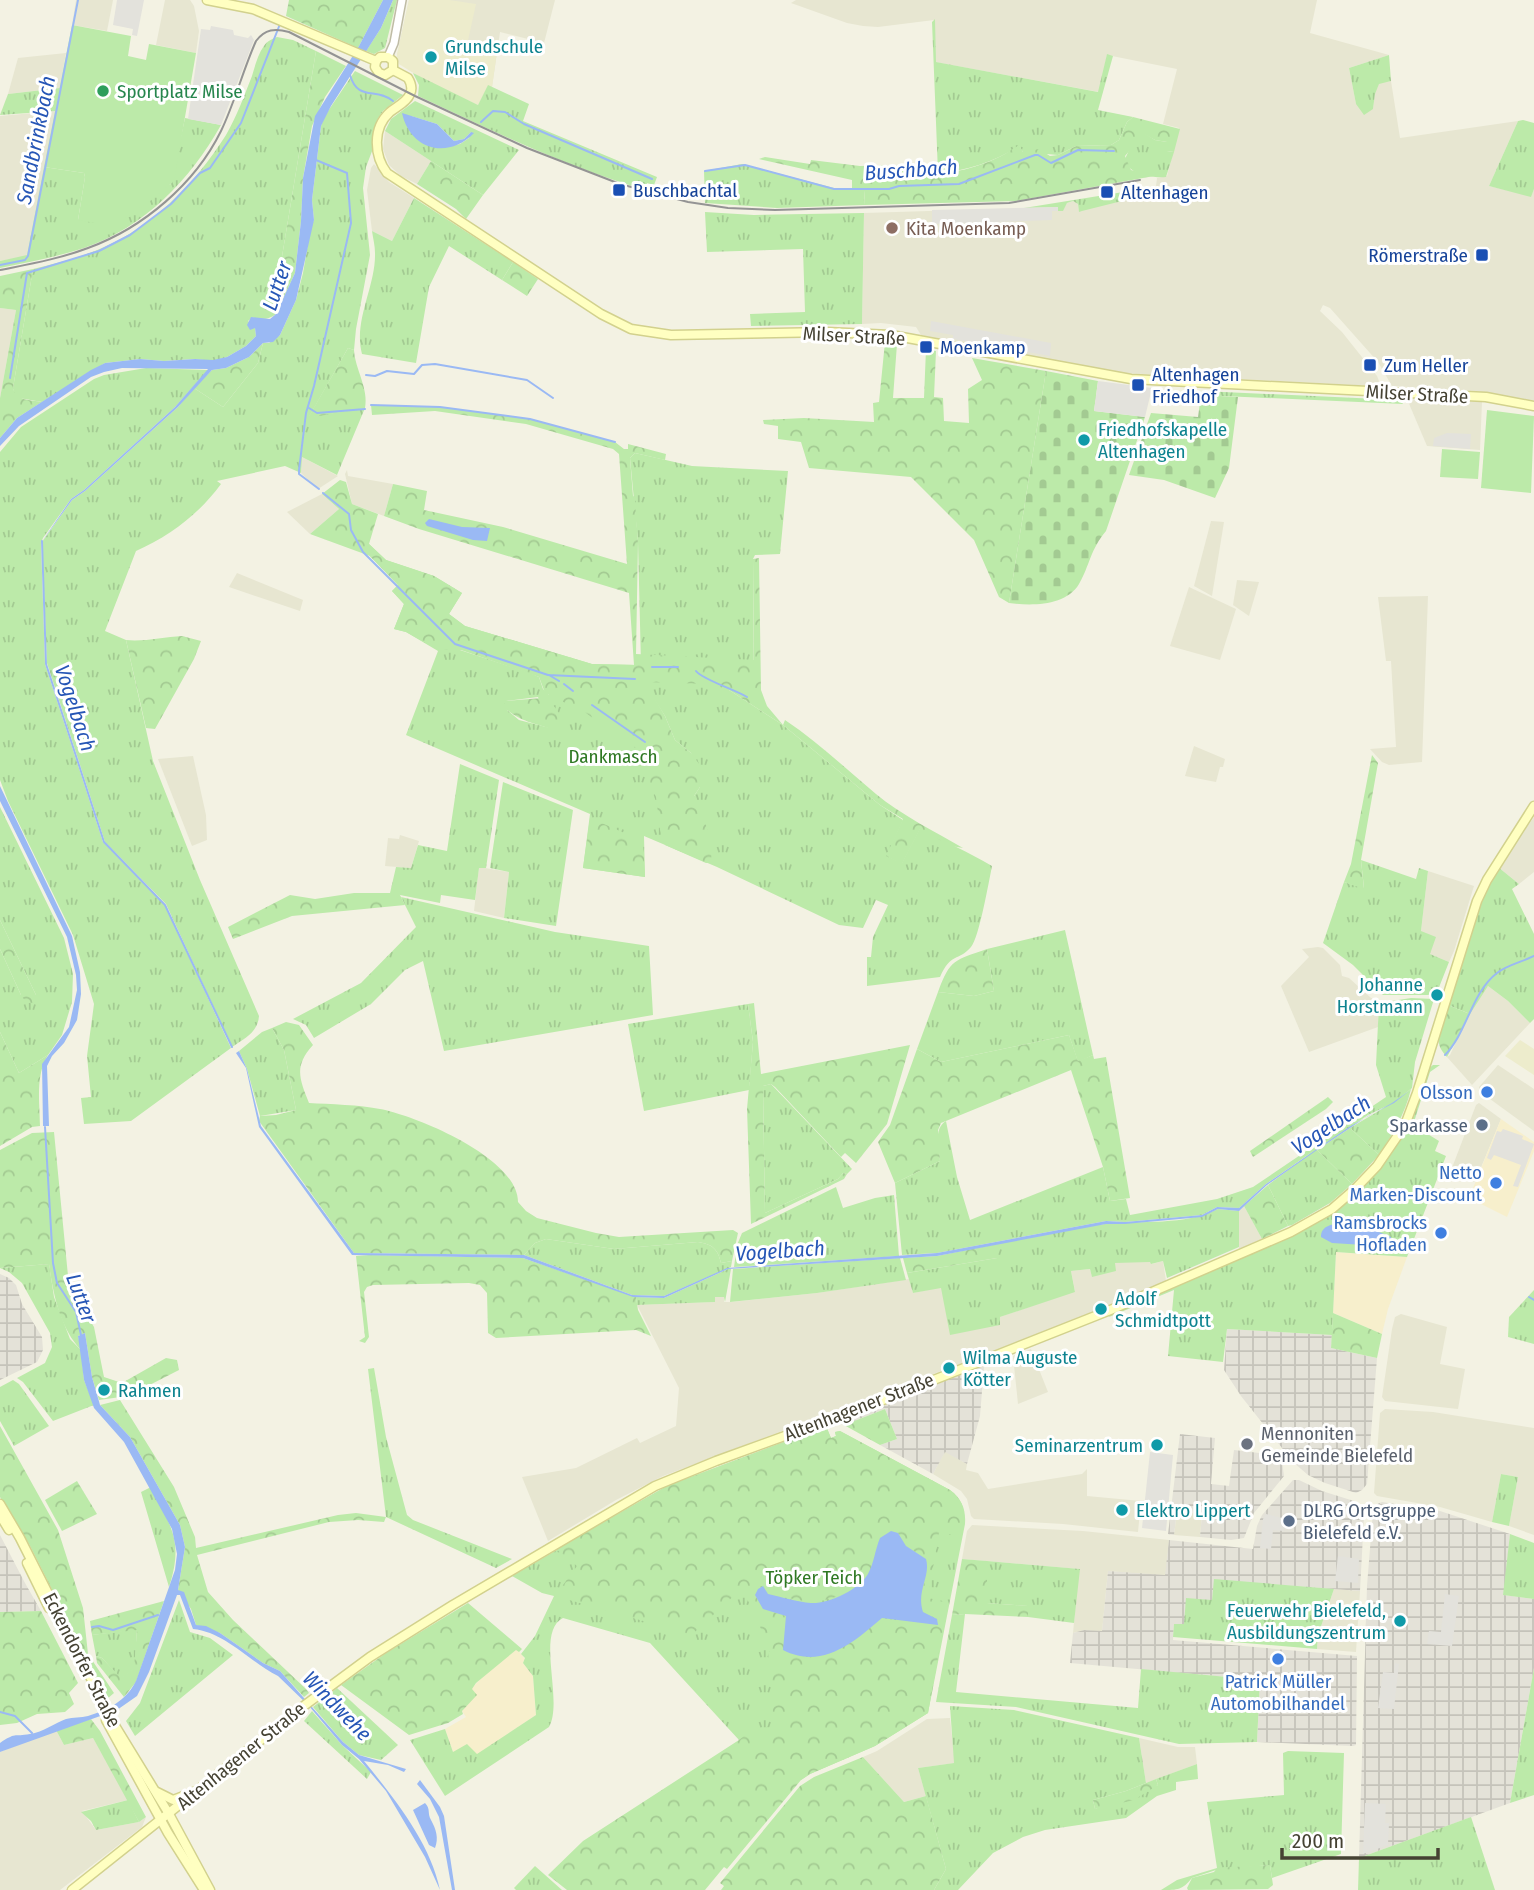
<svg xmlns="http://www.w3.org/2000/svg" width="1534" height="1890" viewBox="0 0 1534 1890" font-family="'Fira Sans Condensed',sans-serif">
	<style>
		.residential { fill: #e7e6d1 }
		.commercial { fill: #f7efcc }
		.industrial { fill: url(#industrial-grid) }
		.education { fill: #edeccc }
		.grass { fill: url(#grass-tufts); fill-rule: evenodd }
		.forest { fill: url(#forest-crowns); fill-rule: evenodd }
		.cemetery { fill: url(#cemetery-stones) }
		.pitch { fill: #bceaa9 }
		.parking { fill: #e3e2dc }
		.water { fill: #9ab9f4 }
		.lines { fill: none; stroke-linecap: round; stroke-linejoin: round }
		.stream { stroke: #9ab9f4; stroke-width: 2 }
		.tertiary-casing { stroke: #bfbca5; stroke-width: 10 }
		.secondary-casing { stroke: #d2d18d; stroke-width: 11 }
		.tertiary { stroke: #fff; stroke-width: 7 }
		.secondary { stroke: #ffffc1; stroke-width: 8 }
		.tram { stroke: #949494; stroke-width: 2 }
		.culture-dot { fill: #0f9aa8; stroke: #fff; stroke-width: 2.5 }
		.leisure-dot { fill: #2e9e5b; stroke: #fff; stroke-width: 2.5 }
		.transit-dot { fill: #1a4fb4; stroke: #fff; stroke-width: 2.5 }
		.education-dot { fill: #8d6e63; stroke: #fff; stroke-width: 2.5 }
		.shop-dot { fill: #3f7fe0; stroke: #fff; stroke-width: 2.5 }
		.service-dot { fill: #5c6f8a; stroke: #fff; stroke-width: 2.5 }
		.worship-dot { fill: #6b7280; stroke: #fff; stroke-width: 2.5 }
		.labels { text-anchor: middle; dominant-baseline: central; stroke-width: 6; stroke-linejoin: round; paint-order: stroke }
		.culture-label { font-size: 19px; fill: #0d838f; stroke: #fff; text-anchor: start }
		.leisure-label { font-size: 19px; fill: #27864d; stroke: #fff; text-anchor: start }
		.transit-label { font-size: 19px; fill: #164399; stroke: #fff; text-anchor: start }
		.education-label { font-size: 19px; fill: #785e54; stroke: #fff; text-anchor: start }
		.street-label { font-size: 19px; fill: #454233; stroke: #fff }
		.park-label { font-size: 19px; fill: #2f7923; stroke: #fff }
		.shop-label { font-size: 19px; fill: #366cbe; stroke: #fff; text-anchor: end }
		.service-label { font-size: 19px; fill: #4e5e75; stroke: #fff; text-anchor: end }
		.worship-label { font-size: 19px; fill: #5b616d; stroke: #fff; text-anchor: start }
		.water-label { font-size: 21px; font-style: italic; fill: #2656b6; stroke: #fff }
	</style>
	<defs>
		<pattern id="industrial-grid" width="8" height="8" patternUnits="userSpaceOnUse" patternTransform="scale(1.75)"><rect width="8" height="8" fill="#e4e2d8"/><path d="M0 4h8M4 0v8" fill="none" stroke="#c5c3ba"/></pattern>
		<pattern id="grass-tufts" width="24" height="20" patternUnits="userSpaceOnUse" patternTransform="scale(1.75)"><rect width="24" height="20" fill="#bceaa9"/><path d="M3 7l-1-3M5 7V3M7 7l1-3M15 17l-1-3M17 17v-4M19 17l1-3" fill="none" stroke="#a3ca92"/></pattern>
		<pattern id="forest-crowns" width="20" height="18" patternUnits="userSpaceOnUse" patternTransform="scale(1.75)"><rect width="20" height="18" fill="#bceaa9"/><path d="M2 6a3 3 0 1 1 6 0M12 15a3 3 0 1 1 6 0" fill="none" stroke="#a3ca92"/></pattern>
		<pattern id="cemetery-stones" width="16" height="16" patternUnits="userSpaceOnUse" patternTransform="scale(1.75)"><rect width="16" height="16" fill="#bceaa9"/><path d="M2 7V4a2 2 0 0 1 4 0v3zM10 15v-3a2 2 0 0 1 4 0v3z" fill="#a3ca92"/></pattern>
	</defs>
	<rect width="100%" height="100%" fill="#f3f2e3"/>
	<!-- residential -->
	<g class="residential">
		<polygon points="76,0 113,0 107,31 72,25"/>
		<polygon points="165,0 190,0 194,6 199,31 196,53 156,45"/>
		<polygon points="409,0 555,0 544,43 500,32 492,87 399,64 397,55"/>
		<polygon points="796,0 1317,0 1310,33 1389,55 1349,68 1356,104 1373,109 1375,93 1379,83 1391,81 1400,138 1518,121 1489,186 1531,196 1534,189 1534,401 1477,391 1392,386 1378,362 1330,308 1323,305 1320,311 1342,332 1377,376 1379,381 1376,386 1124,373 954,343 921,335 916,327 881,323 862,324 864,213 1058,207 1058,211 1062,211 1067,203 1073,201 1078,204 1079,211 1149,192 1156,186 1157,178 1167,176 1179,128 1163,124 1177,69 1107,55 1099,92 935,62 934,20 878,27 863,26 847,23 791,3"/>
		<polygon points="66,53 60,88 8,94 18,58"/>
		<polygon points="56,111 27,256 0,261 0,116"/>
		<polygon points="385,131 431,161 417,184 401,176 389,165 383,149"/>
		<polygon points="374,164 389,182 414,198 392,241 372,231 367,190 371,168"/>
		<polygon points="0,308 16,310 0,398"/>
		<polygon points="1407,399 1482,402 1480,450 1427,446"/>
		<polygon points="302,457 338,476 318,489 301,473"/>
		<polygon points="347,470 348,476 393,484 384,516 352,504 345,474"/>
		<polygon points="322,494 339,509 310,534 287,512"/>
		<polygon points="1211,521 1224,522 1212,596 1194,586"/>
		<polygon points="237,573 303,600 300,611 229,587"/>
		<polygon points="1237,580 1259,582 1249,616 1233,605"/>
		<polygon points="1189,587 1236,609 1220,660 1170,646"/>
		<polygon points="1428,596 1422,762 1389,765 1382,762 1370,749 1396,747 1391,661 1386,661 1378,597"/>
		<polygon points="1194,746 1225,759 1223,767 1220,767 1216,782 1185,776"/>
		<polygon points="193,756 206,815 207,840 192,846 158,759"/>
		<polygon points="1534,817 1534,872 1519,884 1498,867"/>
		<polygon points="400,835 419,841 411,868 385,866 388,838 399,839"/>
		<polygon points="479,867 509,872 504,918 474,911"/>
		<polygon points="1428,871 1474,886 1454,951 1449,962 1430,954 1421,931"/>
		<polygon points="1318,947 1323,948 1340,965 1342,976 1349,978 1371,998 1378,999 1378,1027 1309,1052 1281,986 1309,957 1302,949"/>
		<polygon points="1488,986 1508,1001 1530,1023 1472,1085 1447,1057 1450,1055 1472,1007"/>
		<polygon points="1498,1065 1534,1089 1534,1131 1479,1091 1479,1087"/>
		<polygon points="1479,1103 1501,1119 1475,1182 1450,1173 1476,1105"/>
		<polygon points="1244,1206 1262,1239 1239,1249 1239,1211"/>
		<polygon points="1124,1261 1151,1262 1152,1264 1163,1261 1166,1281 1047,1331 663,1476 616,1500 548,1541 522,1477 576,1468 637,1438 640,1443 676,1426 679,1388 637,1305 715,1302 715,1297 724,1297 724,1302 732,1302 817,1293 909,1279 913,1293 941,1287 1000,1324 1000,1317 1075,1291 1071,1271 1090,1269 1092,1276 1115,1263"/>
		<polygon points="1401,1314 1447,1327 1440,1364 1465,1369 1458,1409 1385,1401 1382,1397 1392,1329 1395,1317"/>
		<polygon points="1031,1349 1048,1392 1018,1404 1013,1356"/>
		<polygon points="1385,1409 1433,1412 1534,1428 1534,1535 1509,1526 1518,1477 1501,1474 1492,1522 1440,1507 1377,1496 1374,1493 1380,1413"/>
		<polygon points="945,1451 967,1464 966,1470 978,1473 988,1489 1082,1474 1087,1469 1087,1496 1141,1501 1138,1532 1063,1524 974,1519 971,1516 967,1499 961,1491 933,1474"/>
		<polygon points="1177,1511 1202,1514 1200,1537 1174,1535"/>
		<polygon points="972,1525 1083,1531 1169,1540 1166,1576 1108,1571 1102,1632 1084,1630 1073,1633 1079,1569 962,1559 967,1531"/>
		<polygon points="1334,1589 1360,1591 1356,1652 1317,1649 1318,1635"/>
		<polygon points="950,1718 955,1763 918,1768 926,1796 904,1802 863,1757 877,1751 927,1719"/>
		<polygon points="56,1730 64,1745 93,1738 128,1800 82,1811 96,1830 139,1822 146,1817 142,1827 60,1890 0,1890 0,1752"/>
		<polygon points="1139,1738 1178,1747 1195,1747 1197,1764 1146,1783"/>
	</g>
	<!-- commercial -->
	<g class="commercial">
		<polygon points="1501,1119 1534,1142 1534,1151 1507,1217 1469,1198"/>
		<polygon points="1336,1252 1407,1257 1388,1309 1382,1334 1333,1313"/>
		<polygon points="517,1649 525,1659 523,1663 533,1676 536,1715 477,1755 453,1752 445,1729 466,1717 462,1711 471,1689 487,1672"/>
	</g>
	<!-- industrial -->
	<g class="industrial">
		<polygon points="0,1274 9,1278 16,1285 22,1304 42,1337 43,1350 37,1362 0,1380"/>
		<polygon points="1227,1329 1332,1335 1331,1348 1377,1358 1367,1484 1362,1490 1356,1493 1325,1483 1308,1475 1293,1462 1241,1396 1224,1370"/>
		<polygon points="984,1366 980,1416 967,1464 945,1452 933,1474 880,1445 897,1439 885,1409 844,1425 841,1424 842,1420"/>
		<polygon points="1180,1434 1215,1438 1211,1484 1229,1486 1234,1450 1277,1455 1282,1461 1284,1476 1254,1513 1244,1538 1231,1540 1200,1537 1202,1514 1177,1511 1174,1535 1168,1534"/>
		<polygon points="1293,1480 1299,1480 1322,1491 1354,1501 1360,1506 1364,1516 1360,1591 1215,1580 1212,1600 1184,1625 1174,1624 1173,1640 1357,1656 1356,1745 1353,1746 1257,1742 1260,1680 1070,1663 1073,1633 1084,1630 1102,1631 1108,1571 1165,1575 1169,1540 1253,1549 1257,1526 1262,1515"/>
		<polygon points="1382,1502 1440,1511 1510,1534 1504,1595 1534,1599 1534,1668 1510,1803 1359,1858 1367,1586 1373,1511 1375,1505"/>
		<polygon points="0,1535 25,1583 41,1611 0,1612"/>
	</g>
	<!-- education -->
	<g class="education">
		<polygon points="409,0 449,0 476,4 467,45 497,52 492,87 488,86 478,105 426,81 399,64 397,55"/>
		<polygon points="1520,1040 1534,1049 1534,1075 1505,1056"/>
	</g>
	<!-- grass -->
	<g class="grass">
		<polygon points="393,0 397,0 385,48 374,54 366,51 381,28"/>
		<path d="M935,19L936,62L1098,92L1107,54L1113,56L1098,110L1133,117L1127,122L1119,140L1111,145L1076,146L1058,155L1023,152L1019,146C996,161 966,171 938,173L932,22Z"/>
		<path d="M277,37L293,40L316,51L275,299L248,321L255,328L256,336L246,346L227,357L213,361L195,359L164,361L140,359L105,363L42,402L19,398L14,393L13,388L33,269C53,264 75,259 95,251C151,229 194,185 226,135C237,116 244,96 252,76C255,66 258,54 264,46C267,41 272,39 277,37Z"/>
		<polygon points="1389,55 1391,81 1379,84 1375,94 1373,109 1364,115 1356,104 1349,68"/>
		<path d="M355,71L403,95L383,111L377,120L374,146L366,167L363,188L370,255L356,329L354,350L348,348L309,417L365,408L337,475L302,457L301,473L285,466L217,481L221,484C199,514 170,536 136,551L105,631L126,640L153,761L200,880L259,1016C258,1032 245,1038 232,1047L166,904L105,842L47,663L42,542L72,500L85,491L178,407L194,388L223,407L258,363L263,343H269L280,335L296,300L303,273L311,226L314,220L312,200L321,126L324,117Z"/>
		<path d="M413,73L478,105L488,85L529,104L523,121L657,177L654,185L647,183L645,190C567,167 492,131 418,96L419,85Z"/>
		<polygon points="60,88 56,111 0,115 8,94"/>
		<path d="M415,101L519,150L483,195L385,131L391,119ZM411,116L437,124L454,141L464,139L471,132L469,138L460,144L441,148Z"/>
		<path d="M185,118L221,125C190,180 145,227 84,248C57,257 28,262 0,268V261L27,255L44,167L84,173L85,177L78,220L171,184Z"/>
		<polygon points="1523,120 1534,123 1534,189 1531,197 1489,186 1518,121"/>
		<path d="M1144,133L1155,140L1167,142V151L1174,152L1166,177C1158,178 1138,176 1131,169C1128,167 1127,162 1125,159L1130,148Z"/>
		<polygon points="742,164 834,188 865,190 864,205 777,208 705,203 704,171"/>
		<polygon points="1142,189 1125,195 1126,200 1082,211 1079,212 1078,204 1073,201 1067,203 1063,211 1058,211 1057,207 1024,208"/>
		<path d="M414,198L513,262L502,280L449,246L429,287L416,363L362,354C353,321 376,286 375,253C375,246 373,238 372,231L392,241Z"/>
		<polygon points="705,212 754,215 864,213 862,324 751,326 750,314 805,312 803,249 707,252"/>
		<polygon points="146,368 208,370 175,407 84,490 71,499 43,538 41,543 45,664 103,842 165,905 231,1048 131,1121 84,1124 81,1098 91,1097 87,1056 94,1004 73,935 8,801 0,780 0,452 21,427 94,379 104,375"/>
		<polygon points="1202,391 1400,400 1403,404 1201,395"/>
		<path d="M635,453L692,466L788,471L780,554L755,555L753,559L754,687L729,690L783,725L880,805L903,820L887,856L902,863L920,828C944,842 969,852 992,866C989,881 979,938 971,947C958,962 951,952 940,977L867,986V957H871L873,937L888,905L876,900L863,928L839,925L717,867L644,836L645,877L583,868L590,814L406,735L438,651L406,632L394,629L404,604L392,591L398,585L364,550L369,544L386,560L434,576L462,593L449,614L465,626L592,664L641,665L638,542L630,458ZM445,634L548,674L549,695L543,689L539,677L530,673L460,650H439ZM645,685L665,716L675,740L691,753L700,787L694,796ZM538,697L550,728L519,720L507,710L506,701Z"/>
		<polygon points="460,764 499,780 486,868 479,868 475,900 441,895 440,903 390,893 396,867 411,868 418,845 447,851"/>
		<polygon points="503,782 573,810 556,926 504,918 509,872 490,868"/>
		<polygon points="0,807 64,938 73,974 72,1002 62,1035 48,1055 19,1073 0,1032 0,949 21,995 36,995 0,920"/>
		<polygon points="1361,860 1416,879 1419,868 1428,871 1421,931 1436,937 1430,954 1449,962 1436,995 1383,995 1353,965 1323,943 1344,882 1364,888"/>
		<polygon points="1498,867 1519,884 1512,889 1534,934 1534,1019 1530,1023 1508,1001 1488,986 1470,1014 1448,1005 1478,906"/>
		<polygon points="401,897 555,932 649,946 653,1015 444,1051 423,961 405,970 371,1004 314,1038 306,1025 293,1019 361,983 416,927"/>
		<polygon points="1065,930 1093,1055 1078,1062 1069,1035 941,1062 917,1049 938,992 974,996 994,991 987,949"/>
		<path d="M1411,998L1434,999L1415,1062L1412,1088L1393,1103L1411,1089C1405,1114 1393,1134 1379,1155L1350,1128L1387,1106L1368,1115L1317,1150L1352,1184L1330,1203L1292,1225L1288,1226L1268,1185L1315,1150L1266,1184L1239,1208L1217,1207L1202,1215L1125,1222L1106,1221L937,1253L902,1255L895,1183L940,1161C939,1148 933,1129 946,1121L957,1177L970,1220L1103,1167L1110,1201L1126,1199L1130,1215L1217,1199L1253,1187L1386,1097L1376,1065L1379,1003Z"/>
		<polygon points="748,1004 753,1042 749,1090 644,1111 628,1024"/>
		<polygon points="272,1028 284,1050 296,1110 260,1116 247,1069 239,1051 262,1032"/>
		<polygon points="1433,1065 1440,1065 1430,1072 1413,1125 1439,1141 1435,1151 1446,1156 1407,1257 1336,1252 1332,1335 1227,1329 1223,1362 1168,1356 1174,1290 1109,1317 1112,1312 1299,1231 1383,1164 1402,1136 1428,1069"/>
		<polygon points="771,1084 852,1169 847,1174 843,1173 838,1179 765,1213 763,1086"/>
		<polygon points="836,1187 843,1208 875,1198 894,1195 899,1256 734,1267 737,1245 742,1233"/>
		<path d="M1218,1209L1239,1211V1247L1167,1278L1163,1261L1151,1264L1150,1262L1115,1263L1116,1271L1092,1277L1090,1269L1071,1271L1075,1292L1000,1317V1325L950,1335L941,1288L913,1293L907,1273L997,1258V1244C1033,1237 1069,1228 1105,1224C1142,1220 1184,1226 1218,1209Z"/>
		<path d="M546,1239L614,1249L698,1242C712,1244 718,1249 721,1263L732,1261L731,1267L664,1296L632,1295L524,1255L535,1243Z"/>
		<polygon points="900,1258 906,1280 817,1293 730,1302 733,1269"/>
		<polygon points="49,1264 54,1297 70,1339 81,1350 84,1380 94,1405 53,1421 23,1382 17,1378 45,1363 52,1347 50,1333 22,1283 9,1272 0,1268"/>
		<polygon points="728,1269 731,1269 725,1302 724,1297 715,1297 715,1302 637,1305 636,1297 664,1298"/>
		<polygon points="1534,1290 1534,1344 1508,1337 1509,1317"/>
		<polygon points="374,1368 386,1437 407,1515 413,1520 512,1559 496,1568 386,1517 368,1369"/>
		<polygon points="13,1380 19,1384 49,1426 14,1446 0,1421 0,1387"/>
		<path d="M826,1426L831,1438L836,1436L835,1432L840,1431L950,1490C962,1499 966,1509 965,1524L928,1713L875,1746L810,1774L801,1780L745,1737L739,1740L650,1643L563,1618C535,1632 564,1701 549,1727L445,1796L410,1740L445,1729L453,1752L467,1744L477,1754L536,1715L533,1676L523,1663L525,1658L521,1654L535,1636L554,1596L542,1593L512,1576L667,1486Z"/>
		<polygon points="1501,1474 1518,1477 1509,1526 1492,1522"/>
		<path d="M151,1487C171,1527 184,1541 169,1587L141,1492Z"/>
		<polygon points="1510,1534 1534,1543 1534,1599 1503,1595"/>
		<polygon points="987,1561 1080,1569 1074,1623 1028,1617 1028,1606 986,1603"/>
		<polygon points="1214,1579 1334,1589 1318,1635 1317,1649 1173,1637 1174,1624 1184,1624 1186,1598 1212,1600"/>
		<polygon points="179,1600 190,1632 210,1638 233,1655 135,1736 126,1721 140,1703"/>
		<polygon points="965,1614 956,1692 1138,1708 1141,1669 1260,1680 1257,1742 1179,1744 1016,1707 936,1702 952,1615"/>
		<polygon points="137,1629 135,1668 121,1679 102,1658 96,1656 92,1635"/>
		<polygon points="1534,1668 1534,1795 1510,1803"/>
		<polygon points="337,1688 398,1745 381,1760 359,1755 343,1742 313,1707"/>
		<polygon points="950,1706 1014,1710 1139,1738 1146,1783 1126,1791 1093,1800 1095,1809 1158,1785 1156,1779 1197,1764 1198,1779 1176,1782 1176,1790 1157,1796 1126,1818 1045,1830 1023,1837 993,1853 958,1890 934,1890 946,1869 918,1768 954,1763"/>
		<polygon points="312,1711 342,1745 371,1772 367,1779 304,1721"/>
		<path d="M1288,1751L1344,1753L1341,1854L1272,1878L1270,1865L1216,1870L1192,1878C1182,1890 1179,1890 1161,1890L1177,1880L1217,1868L1207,1802L1284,1795L1283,1753Z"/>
		<polygon points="128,1800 139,1822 96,1830 91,1821 81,1812"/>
		<polygon points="1471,1817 1495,1890 1358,1890 1359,1858"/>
		<polygon points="535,1866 562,1890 516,1890 514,1888"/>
	</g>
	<!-- forest -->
	<g class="forest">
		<polygon points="289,0 383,0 358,48 286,16"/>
		<path d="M316,51L346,66L325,97L312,126L303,178L301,221L295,273L276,314C269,320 260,320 251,317L275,299Z"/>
		<path d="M1133,117L1180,129L1174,152L1167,151V142L1155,140L1144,134L1125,156L1131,170L1154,176L1016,201L864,205L865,191L852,189V180L759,159L765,157L810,164L811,160L860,166L938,164L939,173C966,172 997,161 1019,145L1023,152L1039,149L1050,156L1058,155L1076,146L1111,145L1119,140L1127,122Z"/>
		<polygon points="431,161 483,195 466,219 456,209 417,184"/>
		<polygon points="513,262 538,279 527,296 502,280"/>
		<path d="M33,269L13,388C16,401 31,400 42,402L17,418L0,438V398L16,310L0,308V276Z"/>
		<polygon points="885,342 897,344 893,398 924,398 926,349 936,351 934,397 943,398 944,421 969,423 968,389 982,380 972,358 1046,371 1009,603 999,597 974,540 911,477 809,468 801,442 778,439 778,426 764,424 763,420 804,418 874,422 873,403 879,402"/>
		<polygon points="263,343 258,363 223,407 194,388 212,370 226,368 249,357"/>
		<path d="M348,348L354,350C355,369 369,389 365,408L308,418Z"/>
		<path d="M371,405L440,407L530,419L615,442L624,449H628V444L666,454L665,460L635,453L630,458L633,496L637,498L635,502L638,542L636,654L754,660L753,559L759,558L761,690L767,706L783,725L785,720C818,742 846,769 876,794C901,815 936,832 963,848L951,846L920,829L902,864L886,856L903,819L880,805L783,725L729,690L711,684L645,682L665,716L675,740L691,753L703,769L700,787L694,796L712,840L711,862L706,863L665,845L660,830L656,797L648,778L649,753L630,745L586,713L545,693L539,677L461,650H438L406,632L394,629L404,604L392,591L398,585L370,556L310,534L339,509L322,494L340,480L346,482L352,504L378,514L369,544L386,560L434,576L462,593L449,614L465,626L592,664L634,665L629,593L419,529L384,516L393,484L427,491L424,510L503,527L627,564L619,454L613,449L526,424L435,411L372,415Z"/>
		<path d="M182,636L201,641L194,659L155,729L146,728L126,640C143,642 164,637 182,636Z"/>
		<path d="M542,698C554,703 565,716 560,730L556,731C533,722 524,724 503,707L506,701Z"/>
		<polygon points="1372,755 1378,763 1361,860 1364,889 1344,882 1351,864"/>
		<polygon points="590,818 643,841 645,877 583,868"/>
		<polygon points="354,893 399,893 405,905 292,916 233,939 228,927 290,895 315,899"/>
		<polygon points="0,920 36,995 37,1001 34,1004 26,1002 21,995 0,949"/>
		<path d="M987,949L994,991L974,996L938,992C950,959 955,960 987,949Z"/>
		<polygon points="754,1003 761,1074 910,1045 887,1124 856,1163 845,1153 841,1157 775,1087 771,1084 763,1086 765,1213 838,1179 843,1173 847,1174 844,1179 751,1224 747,1109 753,1042 748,1004"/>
		<path d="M1448,1005L1470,1014L1447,1057C1430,1040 1442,1025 1448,1005Z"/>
		<path d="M286,1022L299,1025L313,1045C294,1066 299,1078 309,1103C329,1104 361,1105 380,1109C417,1116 518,1158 518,1202L526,1211L537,1218L596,1233L619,1237L733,1230L738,1233L732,1261L721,1263C718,1249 712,1244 698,1242L614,1249L546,1239L535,1243L524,1255L354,1253L259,1121L260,1116L276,1115L296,1110L284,1050L272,1028Z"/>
		<path d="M0,1032L19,1073L48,1055C35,1076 40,1102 40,1126L32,1127L0,1146Z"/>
		<polygon points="1069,1035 1078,1061 1093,1055 1094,1059 1106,1057 1130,1198 1110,1201 1103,1167 1071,1070 941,1123 938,1130 940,1161 895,1183 878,1142 890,1125 917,1049 941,1062"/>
		<polygon points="1328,1097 1333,1102 1326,1109 1253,1157 1250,1151"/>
		<polygon points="1350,1128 1379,1155 1352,1184 1317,1150"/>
		<path d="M54,1132L69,1286L94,1327L104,1377L122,1383L166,1358L177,1360L179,1370L128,1396L99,1400L92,1377L85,1333L78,1336L81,1350C60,1328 53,1294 49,1264L0,1268V1150L32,1133Z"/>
		<polygon points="1268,1185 1288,1226 1262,1239 1244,1206"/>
		<polygon points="997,1244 997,1258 907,1273 903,1258 937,1256"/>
		<polygon points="369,1255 523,1258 636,1297 638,1310 651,1336 636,1330 496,1338 488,1333 487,1293 480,1285 469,1283 373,1285 367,1287 364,1292 369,1337 365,1343 359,1341 365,1337 356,1256"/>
		<polygon points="1333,1313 1382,1334 1377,1358 1331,1348"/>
		<polygon points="120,1400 174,1487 195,1537 196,1548 338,1515 356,1513 386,1517 384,1522 358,1520 329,1522 197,1555 208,1592 233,1620 306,1689 309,1693 304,1697 280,1671 263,1663 220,1633 196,1625 191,1609 178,1590 185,1547 180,1525 130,1437 100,1405"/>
		<polygon points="885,1409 897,1439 880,1445 844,1425"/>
		<polygon points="0,1426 58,1530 83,1608 88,1654 114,1693 107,1699 29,1544 0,1497"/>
		<path d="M826,1426L831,1438L836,1436L835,1432L840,1431L950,1490C967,1503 966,1518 961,1537L939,1532L928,1598L948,1602L928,1713L875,1746L810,1774L801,1780L727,1869L724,1867L705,1890H567L548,1875L583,1841L739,1740L744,1736L743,1730L774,1727L768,1652H771L751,1606L741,1589L684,1642L675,1630L555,1596L577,1566L556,1549L667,1486ZM891,1531L898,1533L906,1546L926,1559C931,1577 916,1592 923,1612L937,1619L935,1626L882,1618L844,1646L811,1658L785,1651L786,1616L763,1609L755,1595L761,1586L765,1588L768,1594L814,1603L846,1594L865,1579L873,1564L880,1538Z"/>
		<polygon points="77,1481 97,1514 62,1531 45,1500"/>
		<polygon points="962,1559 987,1561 987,1603 1028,1606 1028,1617 965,1614 952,1615"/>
		<polygon points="164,1601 136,1682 124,1697 97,1663 96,1656 102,1658 121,1678 134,1668 137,1630 92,1635 90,1621"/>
		<polygon points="468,1603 522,1649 519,1652 516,1650 476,1683 472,1689 477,1695 462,1711 463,1714 448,1723 409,1735 341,1685 386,1653"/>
		<polygon points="41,1611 78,1683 69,1693 74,1704 65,1712 37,1714 17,1723 0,1725 0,1612"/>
		<polygon points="91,1719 100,1731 146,1817 139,1822 93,1738 64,1745 56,1730"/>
		<polygon points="863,1757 904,1802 926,1796 946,1869 934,1890 721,1890 724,1886 720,1883 800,1786 814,1777"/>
		<polygon points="1156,1779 1158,1785 1134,1800 1095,1809 1093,1800 1126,1791"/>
		<polygon points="1270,1865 1273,1885 1268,1889 1188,1890 1187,1888 1192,1878 1214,1872 1217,1868"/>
	</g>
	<!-- cemetery -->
	<g class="cemetery">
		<path d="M1046,371L1098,381L1094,411L1145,417L1106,531C1090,550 1090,565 1079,584C1066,606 1032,606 1009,603Z"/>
		<polygon points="1201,395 1238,397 1229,468 1215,498 1164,480 1129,475 1151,413 1198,417"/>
	</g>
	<!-- pitch -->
	<g class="pitch">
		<polygon points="72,25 131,36 128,56 146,60 149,44 196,53 174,181 153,199 122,220 113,223 95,223 78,220 85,177 84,173 44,167"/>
		<polygon points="1487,410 1534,416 1531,493 1481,488"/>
		<polygon points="1442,449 1480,452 1478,479 1440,477"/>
	</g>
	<!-- parking -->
	<g class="parking">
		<polygon points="117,0 144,0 137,36 132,35 133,29 113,25"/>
		<polygon points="211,26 233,30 234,35 248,38 251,35 254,40 221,125 188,119 201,29 210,30"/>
		<polygon points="1058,207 1058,211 1052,211 1052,220 932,224 932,210"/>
		<polygon points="931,321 1051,343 1050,356 953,339 953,335 930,331"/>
		<polygon points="1098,381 1152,388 1145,417 1094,411"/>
		<polygon points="1447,433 1471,434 1470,449 1433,446 1434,438"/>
		<polygon points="1503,1129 1523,1136 1522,1139 1534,1144 1518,1187 1513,1186 1521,1165 1494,1155 1491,1160 1487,1158 1497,1131 1501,1132"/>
		<polygon points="1150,1452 1173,1455 1166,1531 1142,1528"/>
		<polygon points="1266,1514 1286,1519 1284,1531 1273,1530 1271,1549 1260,1548 1263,1519"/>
		<polygon points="1338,1556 1359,1559 1358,1583 1335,1581"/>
		<polygon points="1445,1594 1459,1596 1452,1646 1427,1644 1429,1631 1441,1632"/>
		<polygon points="1395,1663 1399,1664 1394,1709 1378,1708 1383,1672 1394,1673"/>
		<polygon points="1365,1803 1386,1804 1385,1823 1389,1823 1388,1845 1363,1854"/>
	</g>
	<!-- water -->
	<g class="water">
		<polygon points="383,0 393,0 381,28 331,106 321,126 312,200 314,220 296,300 280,335 273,342 263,343 249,357 226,368 212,370 178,407 85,491 72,500 41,543 71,499 84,490 175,407 208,369 122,368 104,372 91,377 19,426 0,446 0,438 17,418 91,370 105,363 140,359 164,361 195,359 213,360 227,357 246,346 256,336 255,328 250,330 247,325 251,317 270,319 276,314 295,273 301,221 303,178 315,116 359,46"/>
		<path d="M402,113L437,124L454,141L464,139L471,132L474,133C448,160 410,150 402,113Z"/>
		<polygon points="429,519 462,527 490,528 487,541 473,540 427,526 425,523"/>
		<polygon points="0,786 72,936 80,972 81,994 77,1020 64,1043 52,1056 47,1066 49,1126 43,1126 42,1064 69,1027 77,990 76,975 67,937 0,801"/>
		<polygon points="239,1051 247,1069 261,1126 354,1253 524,1255 632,1295 664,1296 727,1268 937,1253 1106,1221 1125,1222 1202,1215 1217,1207 1239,1208 1266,1184 1349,1127 1392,1103 1409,1091 1394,1103 1368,1116 1317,1150 1267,1185 1239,1211 1218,1209 1202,1217 1125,1224 1106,1224 937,1256 728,1269 664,1298 633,1297 523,1258 352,1255 259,1127 246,1068 236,1053"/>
		<path d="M1343,1223L1374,1230L1391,1237L1392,1247L1384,1249L1380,1246L1332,1243L1321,1237C1321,1225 1333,1224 1343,1223Z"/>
		<path d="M85,1333L92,1377L100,1405L130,1437L180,1525L185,1547L178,1590L184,1592L196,1625L206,1626L220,1633L263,1663L280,1671L343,1742L359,1755L406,1769L404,1772L388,1765L364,1761C394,1798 430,1842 440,1890L425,1857L386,1791L359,1759L342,1745L309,1706L278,1676C250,1662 225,1632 193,1629L180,1595H177L149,1672L137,1696L117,1710L0,1752V1743C16,1732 13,1737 30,1734C43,1732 55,1723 66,1719C73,1717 81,1718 88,1716C108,1710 126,1701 136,1681L175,1570L177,1554L172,1529L124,1442L94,1408L84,1380L78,1336Z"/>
		<path d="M891,1531L898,1533L906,1546L926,1559C931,1576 916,1591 923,1612L937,1619L938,1625L882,1618C853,1643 822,1670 783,1650L786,1616L763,1609L755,1595L758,1589L763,1586L768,1594C782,1597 797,1602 811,1603C828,1604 859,1590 868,1574C874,1563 875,1550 880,1538Z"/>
		<polygon points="420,1780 440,1807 444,1816 455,1890 452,1890 439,1817 430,1799 417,1784"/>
		<path d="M425,1803C431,1809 427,1813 431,1820C436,1829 439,1838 435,1848L429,1845L413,1810Z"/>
	</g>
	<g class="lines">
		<!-- stream -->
		<g class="stream">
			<path d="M350,75C358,102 376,87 393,101"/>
			<polyline points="481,122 493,111 505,112 524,124 652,179"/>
			<polyline points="316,160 347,173 351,223 314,386 306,413 299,470 299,474 319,489"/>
			<polyline points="705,171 745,165 834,189 889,189 899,186 959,184 1035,155 1038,155 1051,163 1078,150 1114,151"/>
			<polyline points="0,265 25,260 28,256 78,0"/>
			<polyline points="366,375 375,376 387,371 414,374 422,365 435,364 527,380 553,398"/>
			<polyline points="10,378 27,273 99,251 130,235 171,204 200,173 210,168 241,123 280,24"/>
			<polyline points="371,405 440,407 530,419 615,442"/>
			<polyline points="309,408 317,413 365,409"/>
			<polyline points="323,493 349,514 351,530 363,552 455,644 548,675 635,679"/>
			<polyline points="42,541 46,664 104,842 165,905 232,1047"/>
			<polyline points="652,667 678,667"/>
			<path d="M696,671C703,680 734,689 747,697"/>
			<polyline points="549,675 559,681"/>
			<polyline points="564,684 573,691"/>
			<polyline points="592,705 645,742"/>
			<path d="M1445,1055C1467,1033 1471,993 1497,973C1507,965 1522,962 1534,956"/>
			<polyline points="45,1127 53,1263 57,1283 76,1312 81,1335"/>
			<polyline points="1529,1297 1534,1300"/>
			<polyline points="92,1627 99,1626 113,1630 158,1615"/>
			<polyline points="0,1712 15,1716 32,1733"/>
		</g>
		<defs>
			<polyline id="tertiary" points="388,57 394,43 402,0"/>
			<g id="secondary">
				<polyline points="207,0 253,9 376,61"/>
				<polyline points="376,61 380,57 388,57 393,61 393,70"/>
				<polyline points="376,61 375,67 379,73 385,75 393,70"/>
				<path d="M393,70L408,78C411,83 413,88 410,94C407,102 396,107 390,112C372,128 374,156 387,173L601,314L631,329L671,335L827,332L891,335L1131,379L1486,397L1534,406"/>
				<polyline points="0,1504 20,1538 114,1724 169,1814 210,1890"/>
				<polyline points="0,1515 9,1530"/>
				<polyline points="27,1563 49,1608"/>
				<polyline points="106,1720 168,1833 204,1890"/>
				<polyline points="157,1792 173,1800 196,1791"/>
				<polyline points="72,1890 301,1708 370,1657 453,1605 655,1486 716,1461 878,1402 1108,1311 1291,1232 1332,1209 1355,1189 1377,1166 1405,1125 1417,1093 1477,901 1487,880 1534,806"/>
			</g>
		</defs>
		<!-- tertiary casing -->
		<use href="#tertiary" class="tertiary-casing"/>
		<!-- secondary casing -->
		<use href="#secondary" class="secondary-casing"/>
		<!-- tertiary -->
		<use href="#tertiary" class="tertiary"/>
		<!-- secondary -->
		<use href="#secondary" class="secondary"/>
		<!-- tram -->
		<path class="tram" d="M0,270C30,264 59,259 88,248C143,228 195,184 221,131C235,102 243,70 256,41C265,29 275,28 289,32L415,96L527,148L620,184L688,202L728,208L775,210L1009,203L1140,180"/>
	</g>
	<!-- markers -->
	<g class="culture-dot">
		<circle cx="431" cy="57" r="7"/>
		<circle cx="1084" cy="440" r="7"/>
		<circle cx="1437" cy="995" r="7"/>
		<circle cx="1101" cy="1309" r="7"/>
		<circle cx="949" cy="1368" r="7"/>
		<circle cx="104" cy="1390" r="7"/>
		<circle cx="1157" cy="1445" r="7"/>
		<circle cx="1122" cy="1510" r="7"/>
		<circle cx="1400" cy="1621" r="7"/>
	</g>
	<circle class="leisure-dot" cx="103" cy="91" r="7"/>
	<g class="transit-dot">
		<rect x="612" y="183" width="14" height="14" rx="3.5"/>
		<rect x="1100" y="185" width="14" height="14" rx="3.5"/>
		<rect x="1475" y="248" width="14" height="14" rx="3.5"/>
		<rect x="919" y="340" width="14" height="14" rx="3.5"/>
		<rect x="1363" y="358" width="14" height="14" rx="3.5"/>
		<rect x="1131" y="378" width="14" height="14" rx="3.5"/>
	</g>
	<circle class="education-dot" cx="892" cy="228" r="7"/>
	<g class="shop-dot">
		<circle cx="1487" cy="1092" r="7"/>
		<circle cx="1496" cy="1183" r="7"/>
		<circle cx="1441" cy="1233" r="7"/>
		<circle cx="1278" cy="1659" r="7"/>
	</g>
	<g class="service-dot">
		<circle cx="1482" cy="1125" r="7"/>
		<circle cx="1289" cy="1521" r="7"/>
	</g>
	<circle class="worship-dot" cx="1247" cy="1444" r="7"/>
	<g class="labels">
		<!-- culture labels -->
		<g class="culture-label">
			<text x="445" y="46">Grundschule<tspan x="445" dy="22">Milse</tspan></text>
			<text x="1098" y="429">Friedhofskapelle<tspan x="1098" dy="22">Altenhagen</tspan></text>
			<text x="1423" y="984" text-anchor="end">Johanne<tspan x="1423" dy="22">Horstmann</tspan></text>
			<text x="1115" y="1298">Adolf<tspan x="1115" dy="22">Schmidtpott</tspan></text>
			<text x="963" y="1357">Wilma Auguste<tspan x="963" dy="22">Kötter</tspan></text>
			<text x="118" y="1390">Rahmen</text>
			<text x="1143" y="1445" text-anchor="end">Seminarzentrum</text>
			<text x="1136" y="1510">Elektro Lippert</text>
			<text x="1386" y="1610" text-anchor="end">Feuerwehr Bielefeld,<tspan x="1386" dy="22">Ausbildungszentrum</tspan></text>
		</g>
		<!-- leisure labels -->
		<g class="leisure-label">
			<text x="117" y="91">Sportplatz Milse</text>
		</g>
		<!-- transit labels -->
		<g class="transit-label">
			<text x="633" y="190">Buschbachtal</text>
			<text x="1121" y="192">Altenhagen</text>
			<text x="1468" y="255" text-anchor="end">Römerstraße</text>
			<text x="940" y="347">Moenkamp</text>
			<text x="1384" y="365">Zum Heller</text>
			<text x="1152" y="374">Altenhagen<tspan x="1152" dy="22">Friedhof</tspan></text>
		</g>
		<!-- education labels -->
		<g class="education-label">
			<text x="906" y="228">Kita Moenkamp</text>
		</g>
		<!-- street labels -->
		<g class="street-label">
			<text transform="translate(854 336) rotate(3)">Milser Straße</text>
			<text transform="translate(1417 394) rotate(3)">Milser Straße</text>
			<text transform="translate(859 1407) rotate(-21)">Altenhagener Straße</text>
			<text transform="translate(82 1660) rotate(63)">Eckendorfer Straße</text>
			<text transform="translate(241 1756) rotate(-39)">Altenhagener Straße</text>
		</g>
		<!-- park labels -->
		<g class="park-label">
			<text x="613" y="756">Dankmasch</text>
			<text x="814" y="1577">Töpker Teich</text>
		</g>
		<!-- shop labels -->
		<g class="shop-label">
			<text x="1473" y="1092">Olsson</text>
			<text x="1482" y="1172">Netto<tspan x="1482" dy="22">Marken-Discount</tspan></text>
			<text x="1427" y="1222">Ramsbrocks<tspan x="1427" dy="22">Hofladen</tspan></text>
			<text x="1278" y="1681" text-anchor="middle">Patrick Müller<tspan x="1278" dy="22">Automobilhandel</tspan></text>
		</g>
		<!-- service labels -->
		<g class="service-label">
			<text x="1468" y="1125">Sparkasse</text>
			<text x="1303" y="1510" text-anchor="start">DLRG Ortsgruppe<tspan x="1303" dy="22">Bielefeld e.V.</tspan></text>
		</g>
		<!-- worship labels -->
		<g class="worship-label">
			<text x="1261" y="1433">Mennoniten<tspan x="1261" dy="22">Gemeinde Bielefeld</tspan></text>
		</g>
		<!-- water labels -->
		<g class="water-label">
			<text transform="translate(36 140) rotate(-79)">Sandbrinkbach</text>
			<text transform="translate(911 170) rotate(-4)">Buschbach</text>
			<text transform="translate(277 286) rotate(-71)">Lutter</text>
			<text transform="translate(75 708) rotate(72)">Vogelbach</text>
			<text transform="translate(1331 1125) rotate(-33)">Vogelbach</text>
			<text transform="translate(780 1251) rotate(-4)">Vogelbach</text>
			<text transform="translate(81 1298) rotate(70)">Lutter</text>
			<text transform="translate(337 1706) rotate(46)">Windwehe</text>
		</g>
	</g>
	<!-- scale -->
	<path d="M1282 1848v10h156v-10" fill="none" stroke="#454233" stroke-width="3.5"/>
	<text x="1292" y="1848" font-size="21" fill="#454233" stroke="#ffffff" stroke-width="5" paint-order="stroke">200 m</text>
</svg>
